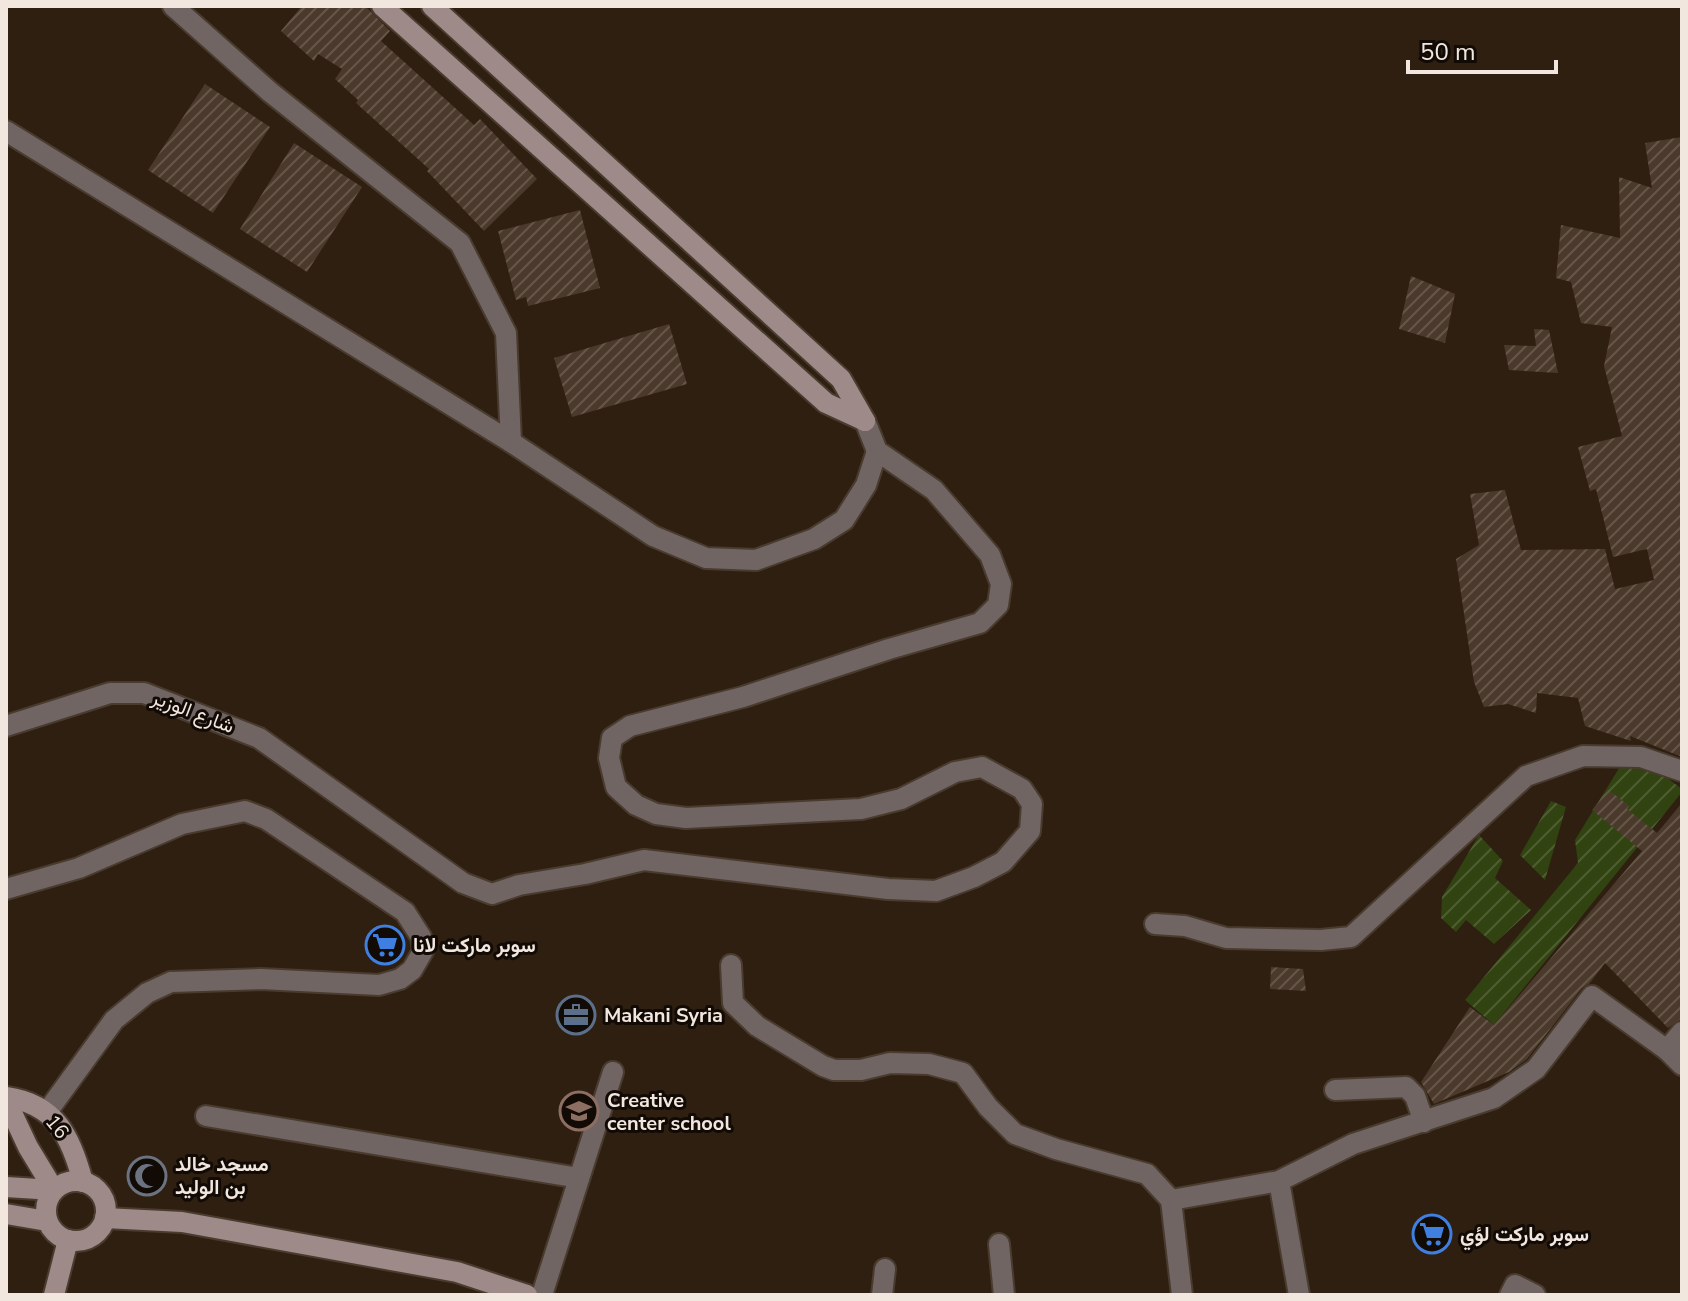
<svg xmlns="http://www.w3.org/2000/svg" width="1688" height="1301" viewBox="0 0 1688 1301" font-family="'Nunito Sans',Vazirmatn,sans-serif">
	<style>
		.garden { fill: url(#garden-furrows) }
		.building { fill: url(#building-hatch) }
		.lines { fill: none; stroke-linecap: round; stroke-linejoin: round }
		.street-casing { stroke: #493b2e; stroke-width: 24 }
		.secondary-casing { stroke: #493b2e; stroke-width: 24 }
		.street { stroke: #716564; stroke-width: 20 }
		.secondary { stroke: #9d8a89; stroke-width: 20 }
		.labels { text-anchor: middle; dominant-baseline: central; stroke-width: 6; stroke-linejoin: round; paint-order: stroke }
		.street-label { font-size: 20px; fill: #f2e7df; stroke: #110a05 }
		.poi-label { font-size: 20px; font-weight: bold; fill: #f2e7df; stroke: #110a05; text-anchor: start }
	</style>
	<defs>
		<pattern id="garden-furrows" width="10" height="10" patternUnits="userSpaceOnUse" patternTransform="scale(2)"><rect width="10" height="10" fill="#304310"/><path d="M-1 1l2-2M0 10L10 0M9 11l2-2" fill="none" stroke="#4e5e32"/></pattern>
		<pattern id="building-hatch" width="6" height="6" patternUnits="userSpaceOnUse" patternTransform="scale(2)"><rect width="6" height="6" fill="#4b3a2c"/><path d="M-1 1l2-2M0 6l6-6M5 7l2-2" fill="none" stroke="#65564a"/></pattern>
	</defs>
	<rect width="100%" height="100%" fill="#2e1f11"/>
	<!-- garden -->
	<g class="garden">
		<polygon points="1621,765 1658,771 1682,789 1682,792 1494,1025 1465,1000 1578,863 1575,840"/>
		<polygon points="1551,801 1566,807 1545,880 1520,855"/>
		<polygon points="1479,835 1503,861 1495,878 1531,910 1494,944 1466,920 1456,932 1441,918 1442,897"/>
	</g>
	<!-- building -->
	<g class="building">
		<polygon points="302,6 365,6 390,31 381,41 474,125 480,119 537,179 484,231 427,171 429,169 356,103 358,100 335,79 342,69 318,54 314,61 281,31"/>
		<polygon points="205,84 270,127 213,213 148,170"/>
		<polygon points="1682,137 1682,757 1630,736 1631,741 1585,726 1578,698 1537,693 1536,713 1508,704 1484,707 1474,682 1456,559 1479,545 1470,494 1505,490 1521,550 1605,549 1615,589 1654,580 1647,549 1613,557 1596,489 1590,491 1578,447 1622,436 1604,366 1612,327 1581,323 1571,282 1556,278 1561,225 1620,238 1619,177 1652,188 1645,143"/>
		<polygon points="294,143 362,187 307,272 240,229"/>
		<polygon points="580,210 600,288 528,306 526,297 516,300 498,231"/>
		<polygon points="1411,276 1455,294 1445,343 1399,329"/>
		<polygon points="669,324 687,384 572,417 554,358"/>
		<polygon points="1534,329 1549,330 1558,373 1509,370 1504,345 1536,346"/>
		<polygon points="1609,790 1629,806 1627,809 1657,833 1682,803 1682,1018 1668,1028 1605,963 1589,984 1582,988 1527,1059 1509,1072 1434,1104 1421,1082 1470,1007 1494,1025 1642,851 1592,810"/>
		<polygon points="1271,967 1303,969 1306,991 1270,989"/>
	</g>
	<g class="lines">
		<defs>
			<g id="street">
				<polyline points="173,6 270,92 460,243 506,333 511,442"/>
				<polyline points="6,131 511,442 653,536 706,558 756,560 814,539 844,520 866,485 877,451"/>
				<polyline points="6,726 110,693 144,693 259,738 463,883 492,894 519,885 585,874 644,860 888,889 936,891 974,877 1003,862 1030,831 1032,804 1022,789 982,767 955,772 901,799 861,809 686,818 656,814 636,805 616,787 609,758 612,738 630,726 743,697 889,649 980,623 998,605 1001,584 990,555 934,490 877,451 865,421"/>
				<polyline points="6,889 79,868 182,824 245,811 266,819 405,912 421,937 423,951 412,970 400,979 379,985 261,979 171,982 147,993 114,1020 47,1112"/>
				<polyline points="1155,924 1185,926 1226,938 1321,940 1351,937 1526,776 1583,756 1641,757 1682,771"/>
				<polyline points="731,965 733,1003 757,1026 823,1066 834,1070 861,1070 890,1063 929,1064 963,1073 988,1107 1015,1134 1056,1149 1147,1174 1171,1200 1279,1181 1353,1144 1494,1098 1536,1069 1592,996 1667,1050 1682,1065"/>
				<polyline points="1667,1050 1682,1032"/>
				<polyline points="1335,1090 1406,1087 1415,1096 1424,1122"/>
				<polyline points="206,1116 579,1178"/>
				<polyline points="1279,1181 1299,1295"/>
				<polyline points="1171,1200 1182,1295"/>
				<polyline points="999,1244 1004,1295"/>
				<polyline points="542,1295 613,1072"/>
				<polyline points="882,1295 885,1269"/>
				<polyline points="1510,1295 1515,1285 1535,1295"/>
			</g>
			<g id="secondary">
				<polyline points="382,6 826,403 865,421"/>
				<polyline points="432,6 841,379 865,421"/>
				<path d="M6,1097C56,1104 71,1137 83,1182"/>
				<polyline points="6,1100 28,1147 54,1190"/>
				<circle cx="76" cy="1211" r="30"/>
				<polyline points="6,1187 54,1190"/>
				<polyline points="6,1214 47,1221"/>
				<polyline points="105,1218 182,1222 457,1272 527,1295"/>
				<polyline points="54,1295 68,1240"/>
			</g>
		</defs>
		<!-- street casing -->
		<use href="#street" class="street-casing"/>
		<!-- secondary casing -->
		<use href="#secondary" class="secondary-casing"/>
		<!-- street -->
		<use href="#street" class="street"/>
		<!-- secondary -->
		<use href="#secondary" class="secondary"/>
	</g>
	<!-- icons -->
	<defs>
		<symbol id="supermarket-ring" viewBox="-11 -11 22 22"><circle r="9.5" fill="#110a05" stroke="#3f7fe0" stroke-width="1.5"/><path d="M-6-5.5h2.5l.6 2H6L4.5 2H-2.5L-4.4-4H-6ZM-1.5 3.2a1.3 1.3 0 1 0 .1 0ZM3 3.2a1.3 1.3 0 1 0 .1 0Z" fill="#3f7fe0"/></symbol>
		<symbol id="office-ring" viewBox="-11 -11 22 22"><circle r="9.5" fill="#110a05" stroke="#5c6f8a" stroke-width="1.5"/><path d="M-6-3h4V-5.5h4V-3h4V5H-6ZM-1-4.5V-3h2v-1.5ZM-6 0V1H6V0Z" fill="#5c6f8a"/></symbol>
		<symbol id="school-ring" viewBox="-11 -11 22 22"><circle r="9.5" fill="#110a05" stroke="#8d6e63" stroke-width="1.5"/><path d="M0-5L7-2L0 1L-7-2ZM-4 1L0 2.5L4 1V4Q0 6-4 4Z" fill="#8d6e63"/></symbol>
		<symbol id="mosque-ring" viewBox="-11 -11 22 22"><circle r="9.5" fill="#110a05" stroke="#6b7280" stroke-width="1.5"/><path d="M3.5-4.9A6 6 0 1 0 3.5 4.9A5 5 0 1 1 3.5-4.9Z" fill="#6b7280"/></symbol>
	</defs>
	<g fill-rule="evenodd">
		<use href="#supermarket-ring" x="363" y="923" width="44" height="44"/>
		<use href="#office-ring" x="554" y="993" width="44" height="44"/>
		<use href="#school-ring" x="557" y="1089" width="44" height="44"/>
		<use href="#mosque-ring" x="125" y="1154" width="44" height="44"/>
		<use href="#supermarket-ring" x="1410" y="1212" width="44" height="44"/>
	</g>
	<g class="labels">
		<!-- street labels -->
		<g class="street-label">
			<text transform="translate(193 712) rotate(21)">شارع الوزير</text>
			<text transform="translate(57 1127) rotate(51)">16</text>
		</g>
		<!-- poi labels -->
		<g class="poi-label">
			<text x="413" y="945">سوبر ماركت لانا</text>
			<text x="604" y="1015">Makani Syria</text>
			<text x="607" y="1100">Creative<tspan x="607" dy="23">center school</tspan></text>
			<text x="175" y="1164">مسجد خالد<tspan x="175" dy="23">بن الوليد</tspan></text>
			<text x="1460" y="1234">سوبر ماركت لؤي</text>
		</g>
	</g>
	<!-- border -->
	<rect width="1688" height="1301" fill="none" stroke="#f2e7df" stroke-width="16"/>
	<!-- scale -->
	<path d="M1408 60v12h148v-12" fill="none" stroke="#f2e7df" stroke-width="4"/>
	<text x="1420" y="60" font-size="24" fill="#f2e7df" stroke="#110a05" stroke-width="6" paint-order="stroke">50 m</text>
</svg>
